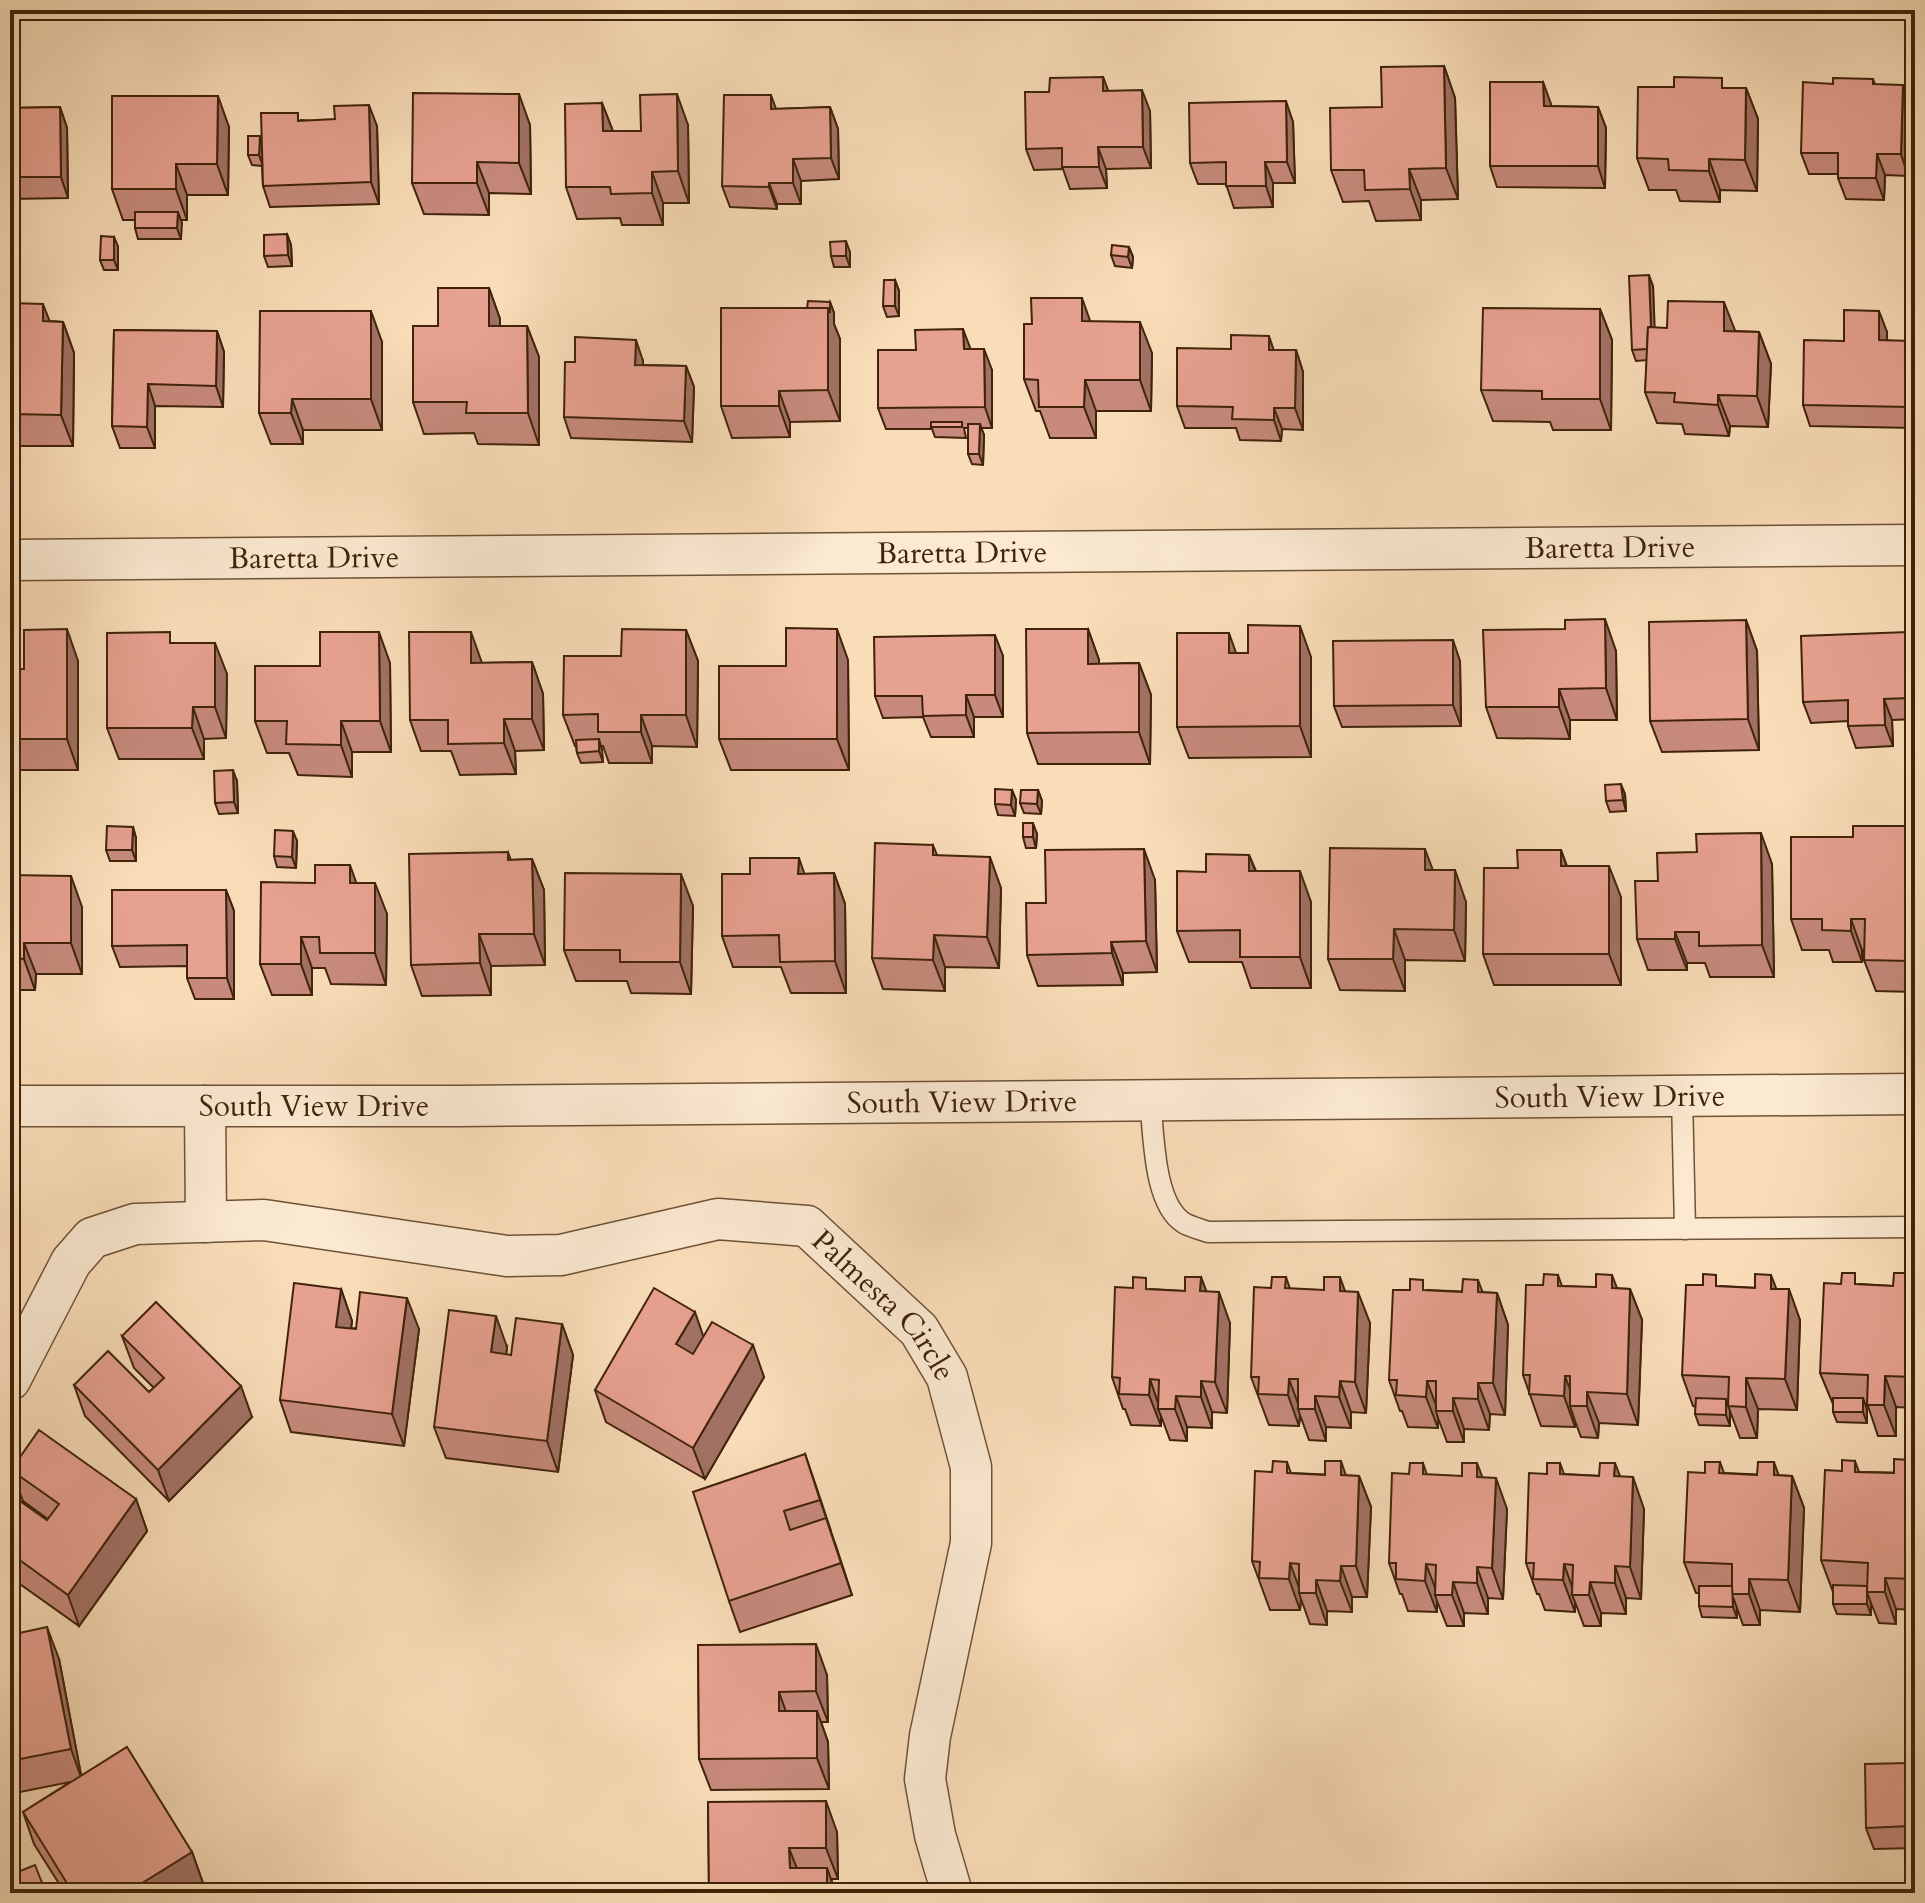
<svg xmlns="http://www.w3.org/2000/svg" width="1925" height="1903" viewBox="0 0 1925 1903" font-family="Cardo,serif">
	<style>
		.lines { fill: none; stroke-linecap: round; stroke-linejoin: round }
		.lane-casing { stroke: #6e5236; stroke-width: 23 }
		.street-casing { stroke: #6e5236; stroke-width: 43 }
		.lane { stroke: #fbe9d1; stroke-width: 20 }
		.street { stroke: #fbe9d1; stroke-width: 40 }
		.wall { fill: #c78a7c; stroke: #40230a; stroke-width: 2 }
		.shaded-wall { fill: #a27165; stroke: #40230a; stroke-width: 2 }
		.building { fill: #e7a190; stroke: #40230a; stroke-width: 2 }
		.labels { text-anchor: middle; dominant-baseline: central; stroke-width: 6; stroke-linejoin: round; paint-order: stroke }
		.street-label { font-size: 30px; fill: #40230a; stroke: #fbe9d1 }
	</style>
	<rect width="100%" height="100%" fill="#f9ddb8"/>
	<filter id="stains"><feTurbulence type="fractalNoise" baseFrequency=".0025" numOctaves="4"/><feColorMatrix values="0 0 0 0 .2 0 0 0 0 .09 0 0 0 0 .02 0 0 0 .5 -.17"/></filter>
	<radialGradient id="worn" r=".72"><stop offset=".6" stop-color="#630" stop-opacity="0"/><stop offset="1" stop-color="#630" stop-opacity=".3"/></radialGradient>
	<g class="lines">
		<defs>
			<g id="lane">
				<polyline points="1682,1096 1685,1229"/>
				<path d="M1150,1100C1154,1133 1153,1204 1184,1223C1191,1227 1200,1229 1208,1232L1915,1227"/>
			</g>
			<g id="street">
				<path id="s1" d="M10,560L1915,545"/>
				<path id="s2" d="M10,1106H461L1915,1094"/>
				<polyline points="205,1106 206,1222"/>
				<path id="s3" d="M10,1380L71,1262L92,1238L135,1224L264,1220L507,1256L561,1255L718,1219L807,1226L919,1330L947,1377L971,1467V1543L930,1736L925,1779L935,1835L952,1893"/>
			</g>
		</defs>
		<!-- lane casing -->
		<use href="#lane" class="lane-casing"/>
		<!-- street casing -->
		<use href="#street" class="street-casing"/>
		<!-- lane -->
		<use href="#lane" class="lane"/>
		<!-- street -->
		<use href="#street" class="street"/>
	</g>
	<!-- wall -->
	<g class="wall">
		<polygon points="1444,66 1455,98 1458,199 1421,200 1421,220 1376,221 1369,201 1343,202 1331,170 1382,107"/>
		<polygon points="1103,77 1108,91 1150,111 1151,168 1106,169 1107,188 1070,189 1063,169 1034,170 1026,149 1049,92"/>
		<polygon points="1873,79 1875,84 1910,106 1908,176 1885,175 1884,200 1846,199 1838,178 1838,174 1809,174 1801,153 1833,84"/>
		<polygon points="1543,82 1551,106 1598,107 1606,128 1605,188 1497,187 1490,166"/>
		<polygon points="1726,88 1746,88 1758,119 1757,191 1720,190 1720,202 1680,201 1676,190 1649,190 1637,158"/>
		<polygon points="602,103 613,131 641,131 688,125 689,203 663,203 663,225 622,225 620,218 577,219 566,187"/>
		<polygon points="60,107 67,128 68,198 10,199 10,108"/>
		<polygon points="830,107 838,129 839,179 801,181 801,204 777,204 777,209 730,207 722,186 776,109"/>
		<polygon points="301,120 377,126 379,204 270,207 263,186 262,166 252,165 248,155 262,142"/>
		<polygon points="1293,122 1295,183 1273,183 1273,207 1234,208 1226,184 1198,184 1190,163"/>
		<polygon points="530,125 531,194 489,193 489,215 424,214 412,183"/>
		<polygon points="229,127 228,195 187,195 187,220 181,220 181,239 138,239 135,228 135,220 123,220 112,189"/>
		<polygon points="1915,209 1915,260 1910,259 1906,249"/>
		<polygon points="287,234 291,245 292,266 268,267 264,256"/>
		<polygon points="114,237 118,247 118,270 104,270 100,260"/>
		<polygon points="1129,247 1133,257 1132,268 1115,266 1111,255"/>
		<polygon points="850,252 850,267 834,267 831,256"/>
		<polygon points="895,280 899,291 899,316 887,317 883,306"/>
		<polygon points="1653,286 1654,328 1759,332 1771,364 1768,427 1730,426 1729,436 1685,434 1682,424 1657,423 1645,392 1647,360 1636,361 1632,350"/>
		<polygon points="489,288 500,319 500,326 527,326 539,357 539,445 478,444 474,433 424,434 413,402 438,326"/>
		<polygon points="830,302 834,313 834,324 840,339 840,421 790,422 790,437 732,438 721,406 807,308"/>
		<polygon points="10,303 50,321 63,322 74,353 73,446 13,446 10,436"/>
		<polygon points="1600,309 1612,340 1611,430 1553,430 1550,422 1493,421 1481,390"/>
		<polygon points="1090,321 1152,353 1151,411 1096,411 1096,438 1050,438 1040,411 1036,411 1024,379"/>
		<polygon points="114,330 217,331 224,352 223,407 155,406 155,448 120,448 112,426"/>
		<polygon points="1887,332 1887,340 1915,352 1915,428 1810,426 1803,405 1844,341"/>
		<polygon points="382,342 382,430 303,430 303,444 271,444 259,413"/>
		<polygon points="970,349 992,370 992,428 981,428 984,435 983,465 972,464 968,454 968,428 964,428 966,438 935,437 932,429 886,429 878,408"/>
		<polygon points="1274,350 1296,350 1303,372 1303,430 1282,429 1281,441 1240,440 1236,428 1185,428 1177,406"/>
		<polygon points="643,361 643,365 686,366 694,387 692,442 571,438 564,417"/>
		<polygon points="1746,620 1757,651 1759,750 1662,752 1650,721"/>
		<polygon points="1088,629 1099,660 1099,664 1139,663 1151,695 1150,764 1038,764 1027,733"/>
		<polygon points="686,630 698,661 697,747 652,746 652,763 609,763 603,746 601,746 603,762 581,763 577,753 576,746 575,746 563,715 621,656"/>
		<polygon points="173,643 227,674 226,738 204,739 204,759 119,759 107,728"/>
		<polygon points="1616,651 1617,720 1570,720 1570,739 1497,738 1486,707"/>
		<polygon points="1915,651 1915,719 1892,720 1893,746 1856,748 1848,726 1848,721 1811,723 1803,702"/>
		<polygon points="1237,653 1311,657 1311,757 1189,758 1177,727"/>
		<polygon points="1003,656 1003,717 974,717 974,737 931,737 923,717 883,718 875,696"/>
		<polygon points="848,660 849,770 731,770 719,739 786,666"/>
		<polygon points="78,661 78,770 10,770 10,669 24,669"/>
		<polygon points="1460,661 1461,726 1342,727 1334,706"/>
		<polygon points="532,662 543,694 544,750 515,751 516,774 460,775 451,751 421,751 410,720 482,663"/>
		<polygon points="390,663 391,752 352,752 352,777 298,775 289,753 267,753 255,721 320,666"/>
		<polygon points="237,781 238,813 219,814 215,803"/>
		<polygon points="1012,790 1016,800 1015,816 998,815 995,804"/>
		<polygon points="1038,790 1042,801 1041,814 1024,813 1020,803"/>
		<polygon points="1625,794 1626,811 1610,812 1606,801"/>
		<polygon points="133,827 136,838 136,861 110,861 106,850"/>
		<polygon points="1037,834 1036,848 1026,848 1023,837"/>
		<polygon points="1915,838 1915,992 1876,991 1864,960 1864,950 1862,950 1862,962 1833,962 1829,950 1802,950 1791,919"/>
		<polygon points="297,841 296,868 277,867 274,856"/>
		<polygon points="933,845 937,855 1001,888 999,968 945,967 945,991 883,989 872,958"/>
		<polygon points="1561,850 1567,866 1621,897 1621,985 1494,985 1483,954 1518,868"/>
		<polygon points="508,852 511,860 532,859 544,890 545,965 491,966 491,995 422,996 411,965"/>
		<polygon points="1697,852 1772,864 1774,977 1710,977 1705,963 1687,963 1687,970 1648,970 1637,939 1658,881"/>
		<polygon points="1249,855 1256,871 1311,902 1311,988 1251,988 1242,962 1189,962 1177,931 1206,872"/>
		<polygon points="1433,870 1466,902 1465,961 1405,960 1405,991 1340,990 1328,959"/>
		<polygon points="834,873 845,904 846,993 791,993 781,967 733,967 722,936 804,874"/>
		<polygon points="10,875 82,907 82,974 36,974 35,990 10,990"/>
		<polygon points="1155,880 1157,972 1123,973 1123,985 1038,986 1027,955 1046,903"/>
		<polygon points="357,883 387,914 386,985 331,984 325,968 312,968 312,995 272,995 260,964"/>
		<polygon points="226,890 234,911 234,999 195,999 187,978 187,966 120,967 112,946"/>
		<polygon points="693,906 691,994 631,993 627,981 576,981 564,950"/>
		<polygon points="1910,1273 1915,1286 1915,1408 1896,1407 1896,1436 1878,1436 1868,1406 1866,1406 1867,1423 1837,1422 1833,1412 1833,1404 1820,1373 1859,1284 1893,1286"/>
		<polygon points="1558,1275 1562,1286 1630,1289 1642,1320 1638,1425 1599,1423 1598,1438 1581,1437 1575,1421 1575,1427 1541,1426 1523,1375 1543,1285"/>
		<polygon points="1201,1277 1206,1291 1230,1323 1227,1413 1212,1412 1212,1428 1187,1427 1187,1441 1170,1440 1161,1416 1161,1426 1131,1425 1125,1409 1123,1409 1112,1377 1150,1289 1185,1291"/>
		<polygon points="1286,1277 1290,1289 1345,1291 1370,1323 1366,1413 1351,1412 1351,1428 1326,1427 1326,1441 1309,1440 1300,1415 1299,1426 1269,1425 1251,1377 1271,1288"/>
		<polygon points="1720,1286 1776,1289 1800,1320 1797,1410 1758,1409 1757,1438 1740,1438 1730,1411 1730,1426 1699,1425 1695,1414 1696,1407 1693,1406 1682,1375"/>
		<polygon points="341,1289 352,1321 351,1328 419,1329 404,1446 291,1432 280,1400"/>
		<polygon points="1427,1290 1497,1293 1508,1325 1505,1415 1490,1414 1489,1430 1464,1429 1464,1442 1447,1442 1438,1418 1438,1428 1408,1427 1402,1411 1400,1411 1389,1380"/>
		<polygon points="562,1324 573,1355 558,1472 446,1458 434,1427 507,1347 506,1355 511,1355"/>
		<polygon points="122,1336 252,1417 169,1501 85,1416 74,1385 149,1392 154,1388 134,1368"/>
		<polygon points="704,1336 764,1377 705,1479 606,1422 595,1390"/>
		<polygon points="805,1454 852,1595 740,1632 729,1601"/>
		<polygon points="1855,1461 1859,1472 1915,1473 1915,1610 1896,1609 1896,1624 1879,1623 1871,1603 1871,1615 1837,1614 1833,1604 1833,1592 1821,1560 1842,1471"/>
		<polygon points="1287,1462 1291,1473 1359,1476 1371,1507 1367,1597 1352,1597 1352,1612 1327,1611 1327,1625 1310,1624 1301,1599 1300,1610 1270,1610 1252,1561 1272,1472"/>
		<polygon points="1720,1462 1724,1473 1792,1476 1804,1508 1800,1612 1760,1610 1760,1625 1743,1625 1737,1608 1737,1618 1702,1617 1699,1606 1699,1593 1696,1593 1684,1562 1705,1473"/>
		<polygon points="1423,1463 1427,1475 1482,1477 1507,1509 1503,1599 1488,1598 1488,1614 1464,1613 1464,1626 1447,1626 1437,1601 1437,1612 1408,1611 1402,1594 1400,1594 1389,1563 1409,1474"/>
		<polygon points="1560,1463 1564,1474 1620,1477 1644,1509 1641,1599 1626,1598 1626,1614 1601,1613 1601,1626 1584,1626 1575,1602 1575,1612 1545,1610 1539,1594 1537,1594 1526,1563 1547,1474"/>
		<polygon points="11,1470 136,1499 147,1531 79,1626 10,1577 10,1494 47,1520 48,1519 23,1501"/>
		<polygon points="10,1635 59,1659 81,1775 192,1852 203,1883 188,1893 65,1893 34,1844 23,1812 70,1782 10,1794"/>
		<polygon points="698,1645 827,1675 828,1722 821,1722 828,1742 829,1789 711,1790 699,1759"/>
		<polygon points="1908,1763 1915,1782 1915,1848 1874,1849 1866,1828"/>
		<polygon points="708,1802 837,1832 838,1879 831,1879 836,1893 709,1893"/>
	</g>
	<!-- shaded-wall -->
	<g class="shaded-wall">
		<polygon points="1444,66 1455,98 1458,199 1446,168"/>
		<polygon points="1103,77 1111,98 1103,91"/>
		<polygon points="1543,82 1551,104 1551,128 1544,106"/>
		<polygon points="1903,85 1910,106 1908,176 1901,154"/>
		<polygon points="1746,88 1758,119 1757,191 1745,160"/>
		<polygon points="1142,90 1150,111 1151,168 1143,147"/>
		<polygon points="519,94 530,125 531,194 519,163"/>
		<polygon points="677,94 688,125 689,203 678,171"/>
		<polygon points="771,95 779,117 771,109"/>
		<polygon points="218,96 229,127 228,195 217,164"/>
		<polygon points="1286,101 1293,122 1295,183 1287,162"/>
		<polygon points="602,103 614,134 603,131"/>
		<polygon points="369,105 377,126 379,204 371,182"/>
		<polygon points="60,107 67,128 68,198 61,177"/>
		<polygon points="830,107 838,129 839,179 831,158"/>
		<polygon points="1598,107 1606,128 1605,188 1598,166"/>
		<polygon points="260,136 264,147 263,166 259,155"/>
		<polygon points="1098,147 1106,169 1107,188 1099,167"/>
		<polygon points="1877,154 1885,175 1884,200 1876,178"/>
		<polygon points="793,159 801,181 801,204 793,183"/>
		<polygon points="1709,159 1720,190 1720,202 1709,171"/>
		<polygon points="477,162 489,193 489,215 477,183"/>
		<polygon points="1265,162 1273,183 1273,207 1266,186"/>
		<polygon points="176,164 187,195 187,220 176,189"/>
		<polygon points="1409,169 1421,200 1421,220 1410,189"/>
		<polygon points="652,172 663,203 663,225 652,193"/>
		<polygon points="769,183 777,204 777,209 769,187"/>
		<polygon points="178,212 182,223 181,239 177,228"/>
		<polygon points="287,234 291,245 292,266 288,255"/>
		<polygon points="114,237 118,247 118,270 114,260"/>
		<polygon points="846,241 850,252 850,267 846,256"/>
		<polygon points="1129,247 1133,257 1132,268 1128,257"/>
		<polygon points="1649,275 1653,286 1656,360 1652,349"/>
		<polygon points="895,280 899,291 899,316 895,306"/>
		<polygon points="489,288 500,319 500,358 489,326"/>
		<polygon points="1082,298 1093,329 1082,321"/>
		<polygon points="830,302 834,313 834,324 840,339 840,421 828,390 828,308"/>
		<polygon points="1724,302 1736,333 1724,331"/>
		<polygon points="43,304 55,335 43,321"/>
		<polygon points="1600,309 1612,340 1611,430 1600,399"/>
		<polygon points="371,311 382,342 382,430 371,399"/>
		<polygon points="1879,311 1887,332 1887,361 1879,340"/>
		<polygon points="63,322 74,353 73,446 61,415"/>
		<polygon points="1140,322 1152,353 1151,411 1140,380"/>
		<polygon points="527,326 539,357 539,445 528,413"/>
		<polygon points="963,329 971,350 964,349"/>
		<polygon points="217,331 224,352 223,407 216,386"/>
		<polygon points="1759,332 1771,364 1768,427 1757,396"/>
		<polygon points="1269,336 1276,357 1269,350"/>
		<polygon points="636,340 643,361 642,386 635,365"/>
		<polygon points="1911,341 1915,352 1915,421 1910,407"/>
		<polygon points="984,349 992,370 992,428 985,407"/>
		<polygon points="1296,350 1303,372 1303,430 1295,408"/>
		<polygon points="686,366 694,387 692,442 684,421"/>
		<polygon points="1085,380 1096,411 1096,438 1084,407"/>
		<polygon points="148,384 155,406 155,448 147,427"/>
		<polygon points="779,391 790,422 790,437 779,406"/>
		<polygon points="1718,395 1730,426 1729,436 1718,405"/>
		<polygon points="292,399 303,430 303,444 291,413"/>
		<polygon points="1274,408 1282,429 1281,441 1274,420"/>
		<polygon points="980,424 984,435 983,465 979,454"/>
		<polygon points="1605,619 1616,651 1617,720 1606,688"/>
		<polygon points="1746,620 1757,651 1759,750 1748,719"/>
		<polygon points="1300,626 1311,657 1311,757 1300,726"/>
		<polygon points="67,629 78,661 78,770 67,739"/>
		<polygon points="837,629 848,660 849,770 837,739"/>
		<polygon points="1088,629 1099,660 1099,695 1088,664"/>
		<polygon points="686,630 698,661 697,747 686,715"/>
		<polygon points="379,632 390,663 391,752 380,721"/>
		<polygon points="471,632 482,663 471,663"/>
		<polygon points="1908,632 1915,651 1915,710 1910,698"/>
		<polygon points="1229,633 1240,664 1229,653"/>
		<polygon points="995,635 1003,656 1003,717 995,695"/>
		<polygon points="1453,640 1460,661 1461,726 1453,705"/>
		<polygon points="215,643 227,674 226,738 215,707"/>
		<polygon points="532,662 543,694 544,750 532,719"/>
		<polygon points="1139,663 1151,695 1150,764 1139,732"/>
		<polygon points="1559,689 1570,720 1570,739 1559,707"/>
		<polygon points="966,695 974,717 974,737 966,715"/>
		<polygon points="1884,699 1892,720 1893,746 1885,725"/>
		<polygon points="193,707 204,739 204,759 192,728"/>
		<polygon points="641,715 652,746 652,763 641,732"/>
		<polygon points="504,719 515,751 516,774 504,743"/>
		<polygon points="341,721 352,752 352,777 341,745"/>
		<polygon points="599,739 602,750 603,762 599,751"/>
		<polygon points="233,770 237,781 238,813 234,802"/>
		<polygon points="1621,784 1625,794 1626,811 1623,800"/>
		<polygon points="1012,790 1016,800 1015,816 1011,805"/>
		<polygon points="1038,790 1042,801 1041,814 1037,804"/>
		<polygon points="1033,823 1037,834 1036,848 1033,837"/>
		<polygon points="1911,826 1915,838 1915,975 1910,961"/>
		<polygon points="133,827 136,838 136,861 132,850"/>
		<polygon points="293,831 297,841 296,868 292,857"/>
		<polygon points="1761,833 1772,864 1774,977 1762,945"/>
		<polygon points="1144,849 1155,880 1157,972 1146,941"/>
		<polygon points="1425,849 1437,881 1425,870"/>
		<polygon points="1561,850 1572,882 1561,866"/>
		<polygon points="1249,855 1261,886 1249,871"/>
		<polygon points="990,857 1001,888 999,968 987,937"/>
		<polygon points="799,858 810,890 798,874"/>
		<polygon points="532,859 544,890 545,965 534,934"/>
		<polygon points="350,865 361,896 350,883"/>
		<polygon points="1609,866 1621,897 1621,985 1609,954"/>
		<polygon points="1455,870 1466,902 1465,961 1454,930"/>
		<polygon points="1300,871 1311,902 1311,988 1300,957"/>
		<polygon points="834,873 845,904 846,993 835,961"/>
		<polygon points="681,874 693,906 691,994 680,962"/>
		<polygon points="71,876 82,907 82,974 71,943"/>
		<polygon points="375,883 387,914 386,985 375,953"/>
		<polygon points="226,890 234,911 234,999 227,978"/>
		<polygon points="1851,919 1862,950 1862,962 1851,931"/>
		<polygon points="1394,929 1405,960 1405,991 1393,959"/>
		<polygon points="1675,932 1687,963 1687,970 1675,939"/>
		<polygon points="479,934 491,966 491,995 480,963"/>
		<polygon points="934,935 945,967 945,991 933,960"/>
		<polygon points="301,937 312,968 312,995 301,964"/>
		<polygon points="1111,942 1123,973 1123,985 1112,953"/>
		<polygon points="24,943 36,974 35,990 24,959"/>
		<polygon points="1910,1273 1915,1286 1909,1286"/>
		<polygon points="1612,1275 1624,1306 1612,1288"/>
		<polygon points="1771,1275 1783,1306 1771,1289"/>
		<polygon points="1201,1277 1213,1309 1200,1291"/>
		<polygon points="1340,1277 1351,1308 1340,1291"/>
		<polygon points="1478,1280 1490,1311 1478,1292"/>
		<polygon points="341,1289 352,1321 347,1358 336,1327"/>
		<polygon points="1630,1289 1642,1320 1638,1425 1627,1394"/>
		<polygon points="1789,1289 1800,1320 1797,1410 1785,1379"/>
		<polygon points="1219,1292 1230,1323 1227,1413 1215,1382"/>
		<polygon points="1358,1292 1370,1323 1366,1413 1355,1382"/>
		<polygon points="1497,1293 1508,1325 1505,1415 1493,1383"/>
		<polygon points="407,1298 419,1329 404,1446 392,1414"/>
		<polygon points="695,1312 706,1344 687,1375 676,1344"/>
		<polygon points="496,1316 507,1347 503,1384 491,1352"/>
		<polygon points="562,1324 573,1355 558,1472 547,1441"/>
		<polygon points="753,1345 764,1377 705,1479 693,1448"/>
		<polygon points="1565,1376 1576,1406 1570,1406 1575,1421 1575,1427 1564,1396"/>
		<polygon points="1885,1376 1896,1407 1896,1436 1884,1405"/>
		<polygon points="1746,1378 1758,1409 1757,1438 1746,1407"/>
		<polygon points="1150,1379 1160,1409 1158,1409 1161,1416 1161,1426 1149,1395"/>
		<polygon points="1289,1379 1300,1409 1298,1409 1300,1415 1299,1426 1288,1395"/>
		<polygon points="1201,1381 1212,1412 1212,1428 1201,1397"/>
		<polygon points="1340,1381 1351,1412 1351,1428 1339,1397"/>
		<polygon points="1427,1381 1438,1411 1436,1411 1438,1418 1438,1428 1426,1397"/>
		<polygon points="1478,1383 1490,1414 1489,1430 1478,1399"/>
		<polygon points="241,1386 252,1417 169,1501 158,1470"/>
		<polygon points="1587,1392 1599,1423 1598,1438 1587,1406"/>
		<polygon points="1176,1396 1187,1427 1187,1441 1175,1409"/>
		<polygon points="1315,1396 1326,1427 1326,1441 1315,1409"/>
		<polygon points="1453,1398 1464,1429 1464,1442 1453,1411"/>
		<polygon points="1863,1398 1867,1409 1867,1423 1863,1412"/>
		<polygon points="1726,1399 1730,1411 1730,1426 1726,1415"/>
		<polygon points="805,1454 816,1486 831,1531 820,1500"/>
		<polygon points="1910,1460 1915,1473 1915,1489 1909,1474"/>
		<polygon points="1341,1461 1352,1493 1341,1475"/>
		<polygon points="1774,1462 1785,1493 1774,1475"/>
		<polygon points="1477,1463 1489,1494 1477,1477"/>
		<polygon points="1615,1463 1627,1494 1614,1476"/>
		<polygon points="1359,1476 1371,1507 1367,1597 1356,1566"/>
		<polygon points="1792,1476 1804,1508 1800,1612 1788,1580"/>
		<polygon points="1633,1477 1644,1509 1641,1599 1630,1567"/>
		<polygon points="1496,1478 1507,1509 1503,1599 1492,1568"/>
		<polygon points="136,1499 147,1531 79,1626 68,1595"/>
		<polygon points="826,1518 837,1549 852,1595 841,1563"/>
		<polygon points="1290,1563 1301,1593 1299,1593 1301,1599 1300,1610 1289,1579"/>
		<polygon points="1426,1564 1438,1595 1435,1595 1437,1601 1437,1612 1425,1581"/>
		<polygon points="1564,1564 1575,1595 1572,1595 1575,1602 1575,1612 1563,1580"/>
		<polygon points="1341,1566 1352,1597 1352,1612 1340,1581"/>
		<polygon points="1615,1566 1626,1598 1626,1614 1615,1583"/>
		<polygon points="1477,1567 1488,1598 1488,1614 1477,1583"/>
		<polygon points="1885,1578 1896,1609 1896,1624 1885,1592"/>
		<polygon points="1749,1579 1760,1610 1760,1625 1749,1594"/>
		<polygon points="1316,1580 1327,1611 1327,1625 1316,1593"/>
		<polygon points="1453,1582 1464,1613 1464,1626 1452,1595"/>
		<polygon points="1590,1582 1601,1613 1601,1626 1589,1595"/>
		<polygon points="1867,1592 1871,1603 1871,1615 1867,1604"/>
		<polygon points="1733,1597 1737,1608 1737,1618 1733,1607"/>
		<polygon points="47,1627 59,1659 82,1780 71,1749"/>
		<polygon points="816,1644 827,1675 828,1722 816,1691"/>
		<polygon points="779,1692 790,1723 779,1711"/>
		<polygon points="817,1711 828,1742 829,1789 817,1758"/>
		<polygon points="1908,1763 1915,1782 1915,1840 1910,1826"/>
		<polygon points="826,1801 837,1832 838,1879 826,1848"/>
		<polygon points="789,1848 801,1879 790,1868"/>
		<polygon points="192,1852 203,1883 188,1893 126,1893"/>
		<polygon points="827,1868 836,1893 827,1893"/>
	</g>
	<!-- building -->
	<g class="building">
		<polygon points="1444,66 1446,168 1409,169 1410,189 1365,190 1364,170 1331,170 1330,108 1382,107 1381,67"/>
		<polygon points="1103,77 1103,91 1142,90 1143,147 1098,147 1099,167 1062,167 1062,148 1026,149 1025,92 1049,92 1050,78"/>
		<polygon points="1674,77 1722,78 1722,88 1746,88 1745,160 1709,159 1709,171 1669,170 1668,159 1637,158 1638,87 1674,87"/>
		<polygon points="1833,78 1873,79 1873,84 1903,85 1901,154 1877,154 1876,178 1838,178 1838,153 1801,153 1803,82 1833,84"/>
		<polygon points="1490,82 1543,82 1544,106 1598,107 1598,166 1490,166"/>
		<polygon points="413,93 519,94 519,163 477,162 477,183 412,183"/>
		<polygon points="677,94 678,171 652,172 652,193 611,194 610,187 566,187 565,104 602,103 603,131 641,131 640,95"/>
		<polygon points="724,95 771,95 771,109 830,107 831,158 793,159 793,183 769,183 769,187 722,186"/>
		<polygon points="112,96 218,96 217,164 176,164 176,189 112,189"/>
		<polygon points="1286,101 1287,162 1265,162 1266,186 1226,186 1226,162 1190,163 1189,103"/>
		<polygon points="369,105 371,182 263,186 261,113 298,113 298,121 335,119 334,106"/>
		<polygon points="60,107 61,177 10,177 10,108"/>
		<polygon points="248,136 260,136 259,155 248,155"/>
		<polygon points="1909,209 1915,209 1915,249 1906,249"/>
		<polygon points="135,212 178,212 177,228 135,228"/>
		<polygon points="287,234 288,255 264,256 264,235"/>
		<polygon points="101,236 114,237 114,260 100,260"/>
		<polygon points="846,241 846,256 831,256 830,242"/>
		<polygon points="1112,245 1129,247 1128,257 1111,255"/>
		<polygon points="1649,275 1651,327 1648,327 1647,349 1632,350 1629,276"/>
		<polygon points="884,280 895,280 895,306 883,306"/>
		<polygon points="438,288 489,288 489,326 527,326 528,413 466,413 467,402 413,402 413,326 438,326"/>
		<polygon points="1031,298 1082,298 1082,321 1140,322 1140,380 1085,380 1084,407 1039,407 1038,380 1024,379 1024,324 1032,324"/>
		<polygon points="808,301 830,302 830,313 828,308 807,308"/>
		<polygon points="1668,301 1724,302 1724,331 1759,332 1757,396 1718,395 1718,405 1674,402 1675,393 1645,392 1648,327 1667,328"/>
		<polygon points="10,303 43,304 43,321 63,322 61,415 10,414"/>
		<polygon points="721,308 828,308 828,390 779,391 779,406 721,406"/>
		<polygon points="1483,308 1600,309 1600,399 1542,399 1542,391 1481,390"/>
		<polygon points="1844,310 1879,311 1879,340 1911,341 1910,407 1803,405 1804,340 1844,341"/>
		<polygon points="260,311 371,311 371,399 292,399 291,413 259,413"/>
		<polygon points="963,329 964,349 984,349 985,407 878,408 878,350 916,350 915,330"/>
		<polygon points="114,330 217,331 216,386 148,384 147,427 112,426"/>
		<polygon points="1231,335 1269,336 1269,350 1296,350 1295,408 1274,408 1274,420 1232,419 1233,407 1177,406 1177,348 1231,349"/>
		<polygon points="575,337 636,340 635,365 686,366 684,421 564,417 565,362 575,362"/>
		<rect x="931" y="422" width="31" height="5"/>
		<polygon points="968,424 980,424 979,454 968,454"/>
		<polygon points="1605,619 1606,688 1559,689 1559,707 1486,707 1483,630 1565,629 1565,620"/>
		<polygon points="1746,620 1748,719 1650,721 1649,622"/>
		<polygon points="1248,625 1300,626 1300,726 1177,727 1177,633 1229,633 1229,653 1248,653"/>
		<polygon points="786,628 837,629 837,739 719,739 719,666 786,666"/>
		<polygon points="67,629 67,739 10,739 10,669 24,669 24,630"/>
		<polygon points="622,629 686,630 686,715 641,715 641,732 598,732 598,714 563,715 564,656 621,656"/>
		<polygon points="1026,629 1088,629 1088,664 1139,663 1139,732 1027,733"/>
		<polygon points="170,632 170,643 215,643 215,707 193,707 192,728 107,728 107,633"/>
		<polygon points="320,632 379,632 380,721 341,721 341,745 286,744 287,721 255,721 255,666 320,666"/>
		<polygon points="409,632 471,632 471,663 532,662 532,719 504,719 504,743 448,744 448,720 410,720"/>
		<polygon points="1908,632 1910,698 1884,699 1885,725 1848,726 1848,700 1803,702 1801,636"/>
		<polygon points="995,635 995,695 966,695 966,715 923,716 922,696 875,696 874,637"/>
		<polygon points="1453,640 1453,705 1334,706 1333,641"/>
		<polygon points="599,739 599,751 577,753 576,740"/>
		<polygon points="233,770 234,802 215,803 214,771"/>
		<polygon points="1621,784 1623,800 1606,801 1605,785"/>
		<polygon points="995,789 1012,790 1011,805 995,804"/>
		<polygon points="1021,790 1038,790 1037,804 1020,803"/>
		<rect x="1023" y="823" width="10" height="14"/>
		<polygon points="107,826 133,827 132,850 106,850"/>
		<polygon points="1853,826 1911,826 1910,961 1864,960 1865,919 1851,919 1851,931 1822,930 1822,919 1791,919 1791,837 1853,837"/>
		<polygon points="275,830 293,831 292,857 274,856"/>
		<polygon points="1761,833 1762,945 1699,946 1699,932 1675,932 1675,939 1637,939 1635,881 1658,881 1657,853 1697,852 1696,834"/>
		<polygon points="875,843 933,845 933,855 990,857 987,937 934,935 933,960 872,958"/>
		<polygon points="1330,848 1425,849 1425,870 1455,870 1454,930 1394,929 1393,959 1328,959"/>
		<polygon points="1144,849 1146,941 1111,942 1112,953 1027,955 1026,903 1046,903 1045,850"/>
		<polygon points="1517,850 1561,850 1561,866 1609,866 1609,954 1483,954 1484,868 1518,868"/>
		<polygon points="508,852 508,860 532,859 534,934 479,934 480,963 411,965 409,854"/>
		<polygon points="1206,854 1249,855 1249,871 1300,871 1300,957 1240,957 1240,930 1177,931 1177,871 1206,872"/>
		<polygon points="750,858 799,858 798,874 834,873 835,961 780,962 779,935 722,936 722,874 750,874"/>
		<polygon points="315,865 350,865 350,883 375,883 375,953 320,953 319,937 301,937 301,964 260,964 261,882 315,883"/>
		<polygon points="565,873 681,874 680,962 620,962 620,950 564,950"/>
		<polygon points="10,875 71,876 71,943 24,943 24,959 10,958"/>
		<polygon points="112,890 226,890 227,978 187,978 187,945 112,946"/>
		<polygon points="1842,1273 1855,1273 1855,1284 1893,1286 1894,1273 1910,1273 1909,1286 1915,1287 1915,1377 1885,1376 1884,1405 1867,1405 1868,1375 1820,1373 1824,1283 1841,1284"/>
		<polygon points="1544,1274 1558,1275 1558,1286 1596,1287 1596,1274 1612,1275 1612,1288 1630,1289 1627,1394 1587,1392 1587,1406 1570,1406 1570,1376 1565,1376 1564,1396 1529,1394 1530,1375 1523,1375 1526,1285 1543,1285"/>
		<polygon points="1703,1274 1716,1275 1716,1286 1755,1288 1755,1274 1771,1275 1771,1289 1789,1289 1785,1379 1746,1378 1746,1407 1728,1406 1729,1377 1682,1375 1686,1285 1703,1285"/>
		<polygon points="1133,1277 1146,1278 1146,1289 1185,1291 1185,1277 1201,1277 1200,1291 1219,1292 1215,1382 1201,1381 1201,1397 1176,1396 1175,1409 1158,1409 1159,1380 1150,1379 1149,1395 1119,1394 1120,1378 1112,1377 1115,1287 1133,1288"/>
		<polygon points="1272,1277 1286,1277 1285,1288 1324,1290 1324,1277 1340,1277 1340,1291 1358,1292 1355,1382 1340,1381 1339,1397 1315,1396 1315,1409 1298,1409 1298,1379 1289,1379 1288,1395 1258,1394 1259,1377 1251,1377 1254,1287 1271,1288"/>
		<polygon points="1410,1279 1423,1280 1423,1290 1462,1292 1463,1279 1478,1280 1478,1292 1497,1293 1493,1383 1478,1383 1478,1399 1453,1398 1453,1411 1436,1411 1436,1381 1427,1381 1426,1397 1396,1395 1397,1380 1389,1380 1393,1290 1410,1290"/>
		<polygon points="294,1283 341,1289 336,1327 356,1329 360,1292 407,1298 392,1414 280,1400"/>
		<polygon points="654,1288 695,1312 676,1344 693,1354 712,1322 753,1345 693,1448 595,1390"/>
		<polygon points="156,1302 241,1386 158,1470 74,1385 108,1351 149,1392 164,1378 122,1336"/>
		<polygon points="449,1310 496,1316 491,1352 511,1355 516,1318 562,1324 547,1441 434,1427"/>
		<polygon points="1696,1398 1726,1399 1726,1415 1695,1414"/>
		<rect x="1833" y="1398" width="30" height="14"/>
		<polygon points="39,1430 136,1499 68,1595 10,1553 10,1494 47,1520 59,1504 11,1470"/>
		<polygon points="805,1454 820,1500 784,1511 790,1530 826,1518 841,1563 729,1601 693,1492"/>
		<polygon points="1894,1459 1910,1460 1909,1474 1915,1474 1915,1579 1885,1578 1885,1592 1867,1592 1868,1563 1821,1560 1825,1470 1842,1471 1842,1460 1855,1461 1855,1472 1894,1473"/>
		<polygon points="1273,1461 1287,1462 1287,1473 1325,1475 1325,1461 1341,1461 1341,1475 1359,1476 1356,1566 1341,1566 1340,1581 1316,1580 1316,1593 1299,1593 1299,1564 1290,1563 1289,1579 1259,1578 1260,1562 1252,1561 1255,1471 1272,1472"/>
		<polygon points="1705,1462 1720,1462 1719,1473 1757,1475 1758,1462 1774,1462 1774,1475 1792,1476 1788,1580 1749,1579 1749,1594 1732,1594 1732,1564 1684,1562 1688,1472 1705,1473"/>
		<polygon points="1410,1463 1423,1463 1423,1474 1462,1476 1462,1463 1477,1463 1477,1477 1496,1478 1492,1568 1477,1567 1477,1583 1453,1582 1452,1595 1435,1595 1436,1565 1426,1564 1425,1581 1396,1579 1396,1563 1389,1563 1392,1473 1409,1474"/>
		<polygon points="1547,1463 1560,1463 1560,1474 1599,1476 1600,1463 1615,1463 1614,1476 1633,1477 1630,1567 1615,1566 1615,1583 1590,1582 1589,1595 1572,1595 1573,1565 1564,1564 1563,1580 1533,1579 1534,1563 1526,1563 1529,1473 1547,1474"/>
		<polygon points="1833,1585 1867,1586 1867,1604 1833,1604"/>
		<polygon points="1699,1586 1732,1586 1733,1607 1699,1606"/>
		<polygon points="47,1627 71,1749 10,1761 10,1635"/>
		<polygon points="816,1644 816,1691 779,1692 779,1711 817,1711 817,1758 699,1759 698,1645"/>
		<polygon points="127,1747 192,1852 126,1893 73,1893 23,1812"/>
		<polygon points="1908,1763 1910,1826 1866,1828 1865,1764"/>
		<polygon points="826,1801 826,1848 789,1848 790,1868 827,1868 827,1893 709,1893 708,1802"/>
		<polygon points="35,1865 46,1893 10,1893 10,1875"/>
	</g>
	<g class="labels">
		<!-- street labels -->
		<g class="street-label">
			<text stroke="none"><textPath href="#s1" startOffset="1600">Baretta Drive</textPath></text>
			<text stroke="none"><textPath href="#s1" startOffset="952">Baretta Drive</textPath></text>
			<text stroke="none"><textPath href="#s1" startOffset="304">Baretta Drive</textPath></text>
			<text stroke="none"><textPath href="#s2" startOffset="1600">South View Drive</textPath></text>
			<text stroke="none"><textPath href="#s2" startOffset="952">South View Drive</textPath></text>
			<text stroke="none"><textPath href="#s2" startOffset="304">South View Drive</textPath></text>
			<text stroke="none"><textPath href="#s3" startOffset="1000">Palmesta Circle</textPath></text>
		</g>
	</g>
	<!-- margin -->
	<rect width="1925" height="1903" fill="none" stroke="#f9ddb8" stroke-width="40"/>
	<rect x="12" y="12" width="1901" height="1879" fill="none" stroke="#40230a" stroke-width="4"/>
	<rect x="20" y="20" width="1885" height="1863" fill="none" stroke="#40230a" stroke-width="2"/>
	<rect width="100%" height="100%" filter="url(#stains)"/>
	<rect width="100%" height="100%" fill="url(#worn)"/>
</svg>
